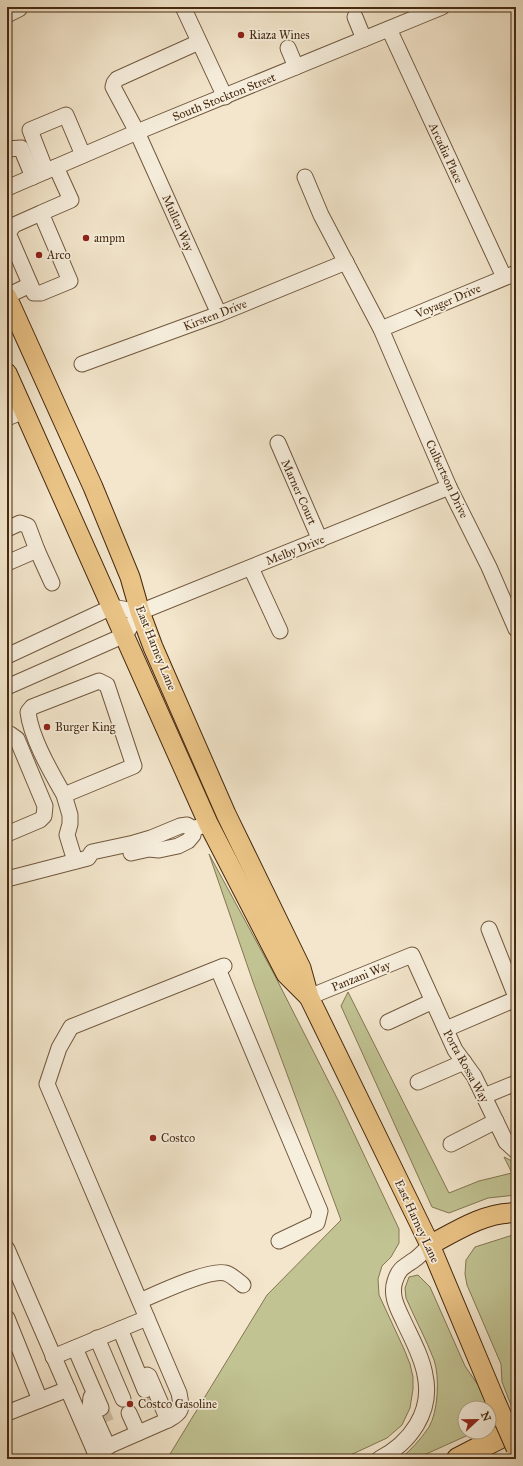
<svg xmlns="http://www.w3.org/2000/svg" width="523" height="1466" viewBox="0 0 523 1466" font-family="'IM FELL Great Primer',serif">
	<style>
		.green { fill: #c1c393; stroke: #847651 }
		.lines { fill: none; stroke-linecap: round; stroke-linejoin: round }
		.minor-tunnel { stroke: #d0c0a6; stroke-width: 15; stroke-dasharray: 15 8; stroke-linecap: butt }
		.minor-casing { stroke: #71583e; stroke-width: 17 }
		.major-casing { stroke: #46290f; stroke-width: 21 }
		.highway-casing { stroke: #46290f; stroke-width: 24 }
		.minor { stroke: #f7efde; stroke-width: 15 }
		.major { stroke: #eac386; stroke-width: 19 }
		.highway { stroke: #eac386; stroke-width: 22 }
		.major-bridge-casing { stroke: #46290f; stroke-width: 21; stroke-linecap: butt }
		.major-bridge { stroke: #eac386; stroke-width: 19 }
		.poi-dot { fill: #8f2418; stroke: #f7efde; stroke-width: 1.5 }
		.labels { text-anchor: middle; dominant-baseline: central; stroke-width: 3.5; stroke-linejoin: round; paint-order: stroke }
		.poi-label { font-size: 12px; fill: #46290f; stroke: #f7efde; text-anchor: start }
		.street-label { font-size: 12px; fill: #46290f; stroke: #f7efde }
	</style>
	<rect width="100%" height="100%" fill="#f3e6cc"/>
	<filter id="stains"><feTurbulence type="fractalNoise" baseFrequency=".005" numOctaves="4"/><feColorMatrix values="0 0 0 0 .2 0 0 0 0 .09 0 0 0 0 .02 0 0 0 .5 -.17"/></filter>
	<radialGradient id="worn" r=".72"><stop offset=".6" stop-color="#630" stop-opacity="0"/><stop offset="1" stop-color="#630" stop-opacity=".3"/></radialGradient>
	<!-- green -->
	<g class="green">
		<polygon points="209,854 274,974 339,1102 399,1229 399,1243 391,1257 382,1266 378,1279 379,1295 404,1349 410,1364 413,1377 413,1389 410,1408 402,1425 387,1438 342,1459 167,1459 267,1295 341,1220 253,982"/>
		<polygon points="348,992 449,1193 479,1181 512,1173 504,1157 516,1163 516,1195 488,1198 449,1213 432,1207 341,1006"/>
		<polygon points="516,1234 516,1418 502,1382 501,1364 467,1285 465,1274 466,1260 475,1247"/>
		<path d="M418,1275L430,1287L465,1366L478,1385L488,1408H465V1432H475L415,1459H400C411,1450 421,1439 429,1427C438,1412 440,1377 434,1360C426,1339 415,1319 406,1298L405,1288L409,1277Z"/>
	</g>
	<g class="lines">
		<!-- minor-tunnel -->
		<g class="minor-tunnel">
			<polyline points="145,1390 152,1404"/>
			<polyline points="101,1408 107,1423"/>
		</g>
		<defs>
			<g id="minor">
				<polyline points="183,7 225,97"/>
				<polyline points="7,15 19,9 19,7"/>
				<polyline points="355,17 364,39"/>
				<polyline points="389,29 504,277"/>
				<polyline points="199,42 117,79 114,83 113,87 137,132 219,314"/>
				<polyline points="288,48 296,67"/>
				<polyline points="7,149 21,148 33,177"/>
				<polyline points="46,171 30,130 66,115 83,155"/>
				<polyline points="305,177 321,215 381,329 449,487 489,567 516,629"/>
				<polyline points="7,188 137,132 442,7"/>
				<polyline points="41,213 14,225 8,233 34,293 41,293 70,281 41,213 71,200 56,167"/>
				<polyline points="7,296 30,285"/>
				<polyline points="381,329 516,273"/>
				<polyline points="82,364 219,314 346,262"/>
				<polyline points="7,418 24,411"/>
				<polyline points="278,443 320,540"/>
				<polyline points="7,529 20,523 28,526 37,550 7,563"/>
				<polyline points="37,550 52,583"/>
				<polyline points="251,568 280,631"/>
				<polyline points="140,612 449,487"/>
				<polyline points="7,656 112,607 140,612"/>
				<polyline points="7,687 125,635 140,612"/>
				<polyline points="7,735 10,734 17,739 45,806 44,816 40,820 7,834"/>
				<path d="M64,795C51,772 31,738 28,712L32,707L99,681L107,685L134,766L64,795L70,815V824L67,835L75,861"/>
				<polyline points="131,853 149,849 159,850 178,846 188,841 193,835 194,829"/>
				<polyline points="7,879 88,858 92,852 134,843 151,838 180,826 187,825 194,829 208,823"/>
				<polyline points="489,929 516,997"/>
				<polyline points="218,969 320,1211 317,1223 279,1241"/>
				<polyline points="309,997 412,955 455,1050 474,1076 506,1142 516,1151"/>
				<polyline points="388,1022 433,1001"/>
				<polyline points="446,1029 516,999"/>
				<polyline points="418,1082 464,1062"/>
				<polyline points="484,1096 516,1083"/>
				<polyline points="451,1144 496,1121"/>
				<polyline points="7,1249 95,1452 97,1459"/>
				<path d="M140,1301C156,1294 209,1269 225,1273C231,1274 238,1281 243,1285"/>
				<polyline points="7,1318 40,1400"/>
				<polyline points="120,1329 145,1390"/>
				<polyline points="97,1338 123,1399"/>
				<polyline points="75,1348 101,1408"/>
				<polyline points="53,1357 147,1318"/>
				<polyline points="147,1375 149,1376 168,1420"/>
				<polyline points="91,1397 90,1407 108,1447"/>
				<polyline points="7,1413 68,1389"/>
				<polyline points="129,1413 138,1433"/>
				<path d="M95,1452L168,1420C183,1412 182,1409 179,1393L47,1084L59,1048L71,1027L224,966"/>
				<path d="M379,1459C410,1443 433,1412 425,1375C422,1357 412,1339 404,1322C398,1309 390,1296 395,1281C399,1268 404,1267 414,1260C420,1256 425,1250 430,1245"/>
			</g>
			<g id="major">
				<polyline points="7,297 93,487 130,577 140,612 153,647 226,814 301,968 309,997 430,1245 495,1400"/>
				<polyline points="7,373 208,823 286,974 308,996"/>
				<path d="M430,1245C454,1232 487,1211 516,1213"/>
			</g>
			<polyline id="highway" points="458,1459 516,1429"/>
		</defs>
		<!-- minor casing -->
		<use href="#minor" class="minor-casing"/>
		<!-- major casing -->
		<use href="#major" class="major-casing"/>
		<!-- highway casing -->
		<use href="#highway" class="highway-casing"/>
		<!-- minor -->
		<use href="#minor" class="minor"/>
		<!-- major -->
		<use href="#major" class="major"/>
		<!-- highway -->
		<use href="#highway" class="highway"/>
		<defs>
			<polyline id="major-bridge" points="495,1400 516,1448"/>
		</defs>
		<!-- major-bridge casing -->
		<use href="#major-bridge" class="major-bridge-casing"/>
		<!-- major-bridge -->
		<use href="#major-bridge" class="major-bridge"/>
	</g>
	<!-- markers -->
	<g class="poi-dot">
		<circle cx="241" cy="35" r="4"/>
		<circle cx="86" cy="238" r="4"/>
		<circle cx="39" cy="255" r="4"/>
		<circle cx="47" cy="727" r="4"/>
		<circle cx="153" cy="1138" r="4"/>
		<circle cx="130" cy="1404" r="4"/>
	</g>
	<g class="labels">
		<!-- poi labels -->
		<g class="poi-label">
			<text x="249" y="35">Riaza Wines</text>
			<text x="94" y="238">ampm</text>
			<text x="47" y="255">Arco</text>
			<text x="55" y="727">Burger King</text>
			<text x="161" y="1138">Costco</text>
			<text x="138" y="1404">Costco Gasoline</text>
		</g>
		<!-- street labels -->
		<g class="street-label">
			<text transform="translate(224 97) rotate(-22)">South Stockton Street</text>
			<text transform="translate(446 153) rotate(65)">Arcadia Place</text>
			<text transform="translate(178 223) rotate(66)">Mullen Way</text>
			<text transform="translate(448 301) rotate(-23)">Voyager Drive</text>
			<text transform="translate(215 315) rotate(-21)">Kirsten Drive</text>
			<text transform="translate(447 479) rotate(65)">Culbertson Drive</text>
			<text transform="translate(299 492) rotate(66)">Marner Court</text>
			<text transform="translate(295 550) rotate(-22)">Melby Drive</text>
			<text transform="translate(156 648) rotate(68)">East Harney Lane</text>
			<text transform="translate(361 976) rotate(-22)">Panzani Way</text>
			<text transform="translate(466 1066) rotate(61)">Porta Rossa Way</text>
			<text transform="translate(417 1221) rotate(65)">East Harney Lane</text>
		</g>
	</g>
	<!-- margin -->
	<rect width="523" height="1466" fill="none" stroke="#f3e6cc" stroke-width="24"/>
	<rect x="8" y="8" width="507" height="1450" fill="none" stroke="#46290f" stroke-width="2"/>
	<rect x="12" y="12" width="499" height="1442" fill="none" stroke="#46290f"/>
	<!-- north arrow -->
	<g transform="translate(477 1420) rotate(68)"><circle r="19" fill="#f7efde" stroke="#b0a08b"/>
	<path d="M0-3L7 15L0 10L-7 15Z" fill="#8f2418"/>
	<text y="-6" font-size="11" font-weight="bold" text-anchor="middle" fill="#46290f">N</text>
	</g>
	<rect width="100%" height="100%" filter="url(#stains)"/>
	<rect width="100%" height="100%" fill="url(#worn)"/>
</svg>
